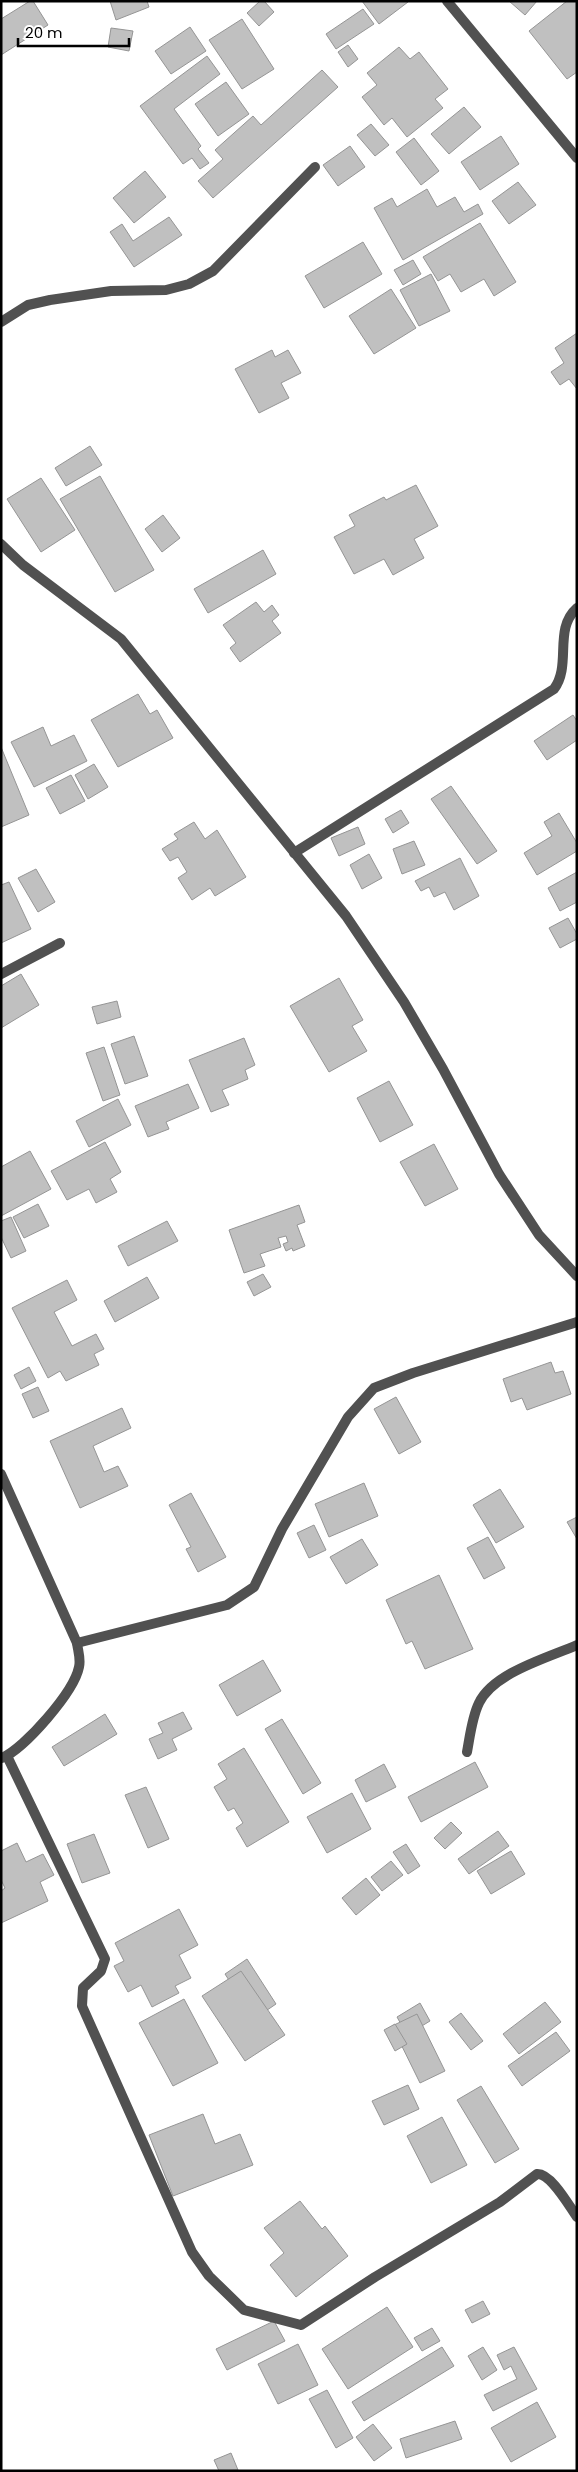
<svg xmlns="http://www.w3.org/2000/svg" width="578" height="2472" viewBox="0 0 578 2472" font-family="Poppins,sans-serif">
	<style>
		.building { fill: #c0c0c0; stroke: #959595 }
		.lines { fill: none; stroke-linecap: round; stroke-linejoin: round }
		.service { stroke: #515151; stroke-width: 10 }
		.minor { stroke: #515151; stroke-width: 10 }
	</style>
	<rect width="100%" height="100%" fill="#fff"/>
	<!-- building -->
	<g class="building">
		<polygon points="30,1 33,1 48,25 1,55 1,19"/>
		<polygon points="110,1 147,1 149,7 116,20"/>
		<polygon points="260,1 264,1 274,12 259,26 247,13"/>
		<polygon points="362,1 407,1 408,2 379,24"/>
		<polygon points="509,1 537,1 525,15"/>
		<polygon points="567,1 577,1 577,72 567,79 529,31"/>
		<polygon points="363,9 374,24 336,49 326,34"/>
		<polygon points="242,19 274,69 242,89 209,40"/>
		<polygon points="190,27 206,51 171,74 155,51"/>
		<polygon points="111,28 133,31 129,51 108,47"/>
		<polygon points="348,45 358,59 348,67 338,52"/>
		<polygon points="399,47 410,59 419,52 448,89 435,99 443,108 407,137 392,118 384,125 362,97 377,85 367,73"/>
		<polygon points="207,56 220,74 174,109 201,146 198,149 209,163 200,169 192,158 183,164 140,106"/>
		<polygon points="322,70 338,87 213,198 198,181 223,159 215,150 253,116 261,125"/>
		<polygon points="226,82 249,114 218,136 195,104"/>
		<polygon points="464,107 481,127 449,154 431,134"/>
		<polygon points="371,124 389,145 375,156 357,135"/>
		<polygon points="501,136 519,164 480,190 461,162"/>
		<polygon points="414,138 439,171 421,185 396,152"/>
		<polygon points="350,146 365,167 338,186 323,165"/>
		<polygon points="145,171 166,197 134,223 113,198"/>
		<polygon points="518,182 536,205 509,224 492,201"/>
		<polygon points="427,189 437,207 455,197 464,212 478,204 483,214 403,260 374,208 392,198 397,207"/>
		<polygon points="169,217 182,235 134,267 110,232 122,224 133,241"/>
		<polygon points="480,223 516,282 494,296 484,279 461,292 450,274 438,281 423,257"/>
		<polygon points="363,242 382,274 324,308 305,276"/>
		<polygon points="413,260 421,274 403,285 394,270"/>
		<polygon points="431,274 450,311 419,326 400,290"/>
		<polygon points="391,289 416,328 374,354 349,316"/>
		<polygon points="577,333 577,389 569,379 560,385 551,372 564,363 555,348"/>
		<polygon points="272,350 275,357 288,350 301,373 281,383 289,398 259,413 235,369"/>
		<polygon points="90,446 102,465 66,486 55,468"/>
		<polygon points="100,476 154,570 115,592 60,499"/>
		<polygon points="41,478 75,530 41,552 7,499"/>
		<polygon points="416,485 438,526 414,539 424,558 393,575 384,559 354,574 334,537 355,526 349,515 384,497 386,500"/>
		<polygon points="163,515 180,538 162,552 145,529"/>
		<polygon points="263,550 276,574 208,613 194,589"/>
		<polygon points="256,602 264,612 272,605 279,615 272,621 281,633 240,662 230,648 236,643 223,625"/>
		<polygon points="138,694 150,714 157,710 173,738 118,767 91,720"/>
		<polygon points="573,715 577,721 577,740 547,760 534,741"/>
		<polygon points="43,727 51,746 74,735 87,761 34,787 11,742"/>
		<polygon points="1,747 29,815 1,827"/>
		<polygon points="94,764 108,787 88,799 75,775"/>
		<polygon points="71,775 85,801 60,814 46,788"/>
		<polygon points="451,786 497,851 477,864 431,799"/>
		<polygon points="401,810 409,823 393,833 385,819"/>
		<polygon points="559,813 577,843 577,851 537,875 524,853 552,836 544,822"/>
		<polygon points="194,822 205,839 217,830 246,877 215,896 210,888 192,900 178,878 187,872 178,857 170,861 162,849 178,839 174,834"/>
		<polygon points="358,827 365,844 339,856 331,838"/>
		<polygon points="414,841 425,865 402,874 393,849"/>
		<polygon points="369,854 382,878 362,889 350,865"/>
		<polygon points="460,858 479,896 454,910 445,892 434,897 429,887 421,891 415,881"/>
		<polygon points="36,869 55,902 38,912 18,878"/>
		<polygon points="577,872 577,902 560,911 548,888"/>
		<polygon points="9,882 31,929 1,943 1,885"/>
		<polygon points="568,918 577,934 577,939 560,948 549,928"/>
		<polygon points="21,974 39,1005 1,1028 1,986"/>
		<polygon points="339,978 363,1020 352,1026 367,1051 329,1072 290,1006"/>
		<polygon points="117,1001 121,1017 97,1024 92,1007"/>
		<polygon points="134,1036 148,1076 125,1084 111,1044"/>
		<polygon points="244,1038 255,1065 245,1070 248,1079 222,1090 229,1105 211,1112 189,1060"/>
		<polygon points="104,1047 120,1095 103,1101 86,1053"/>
		<polygon points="389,1081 413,1125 380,1142 357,1098"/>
		<polygon points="188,1084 199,1108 166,1122 169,1129 148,1137 135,1106"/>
		<polygon points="118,1099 131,1125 89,1147 76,1121"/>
		<polygon points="105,1142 121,1172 110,1179 117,1192 96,1203 89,1189 67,1200 51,1171"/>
		<polygon points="434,1144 458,1189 425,1206 400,1162"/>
		<polygon points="30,1151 51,1189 1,1216 1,1167"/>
		<polygon points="38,1204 49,1226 24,1238 13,1217"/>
		<polygon points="299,1205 305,1222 297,1225 305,1246 293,1251 292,1248 286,1251 283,1244 288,1242 286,1236 278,1238 281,1247 260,1254 265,1266 244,1273 229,1230"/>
		<polygon points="11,1217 26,1251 11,1258 1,1237 1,1221"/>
		<polygon points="167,1221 178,1241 128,1266 118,1246"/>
		<polygon points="263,1274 271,1287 254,1296 247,1282"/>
		<polygon points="147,1277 159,1298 115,1322 104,1301"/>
		<polygon points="67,1280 77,1300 54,1312 72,1346 96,1334 104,1349 94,1354 99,1365 66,1381 60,1371 48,1378 12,1308"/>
		<polygon points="551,1362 555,1373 563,1371 571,1394 527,1410 522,1398 511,1402 503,1379"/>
		<polygon points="29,1367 36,1381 21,1389 14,1375"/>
		<polygon points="38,1387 49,1411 33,1418 22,1394"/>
		<polygon points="396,1397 421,1442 399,1454 374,1409"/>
		<polygon points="122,1408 131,1428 93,1446 104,1472 118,1466 128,1486 80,1508 50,1441"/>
		<polygon points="364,1483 378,1516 329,1537 315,1504"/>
		<polygon points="500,1489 524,1527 496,1543 473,1505"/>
		<polygon points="191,1493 226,1557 198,1572 186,1549 191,1547 169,1505"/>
		<polygon points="577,1517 577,1539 567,1522"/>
		<polygon points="314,1525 326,1550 309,1558 297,1533"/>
		<polygon points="488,1537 505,1568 484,1579 467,1548"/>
		<polygon points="362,1539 378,1565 346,1584 330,1557"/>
		<polygon points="439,1575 473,1649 425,1669 412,1641 406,1644 386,1600"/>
		<polygon points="263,1660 281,1691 237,1716 219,1685"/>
		<polygon points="183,1712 192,1729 172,1739 177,1750 158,1759 149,1739 163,1733 158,1723"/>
		<polygon points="105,1714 117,1734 64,1766 52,1747"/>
		<polygon points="282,1719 321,1783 303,1794 265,1729"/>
		<polygon points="244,1748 289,1822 247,1847 236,1828 243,1823 234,1808 228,1811 214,1787 227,1779 218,1764"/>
		<polygon points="475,1762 488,1787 421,1822 408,1797"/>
		<polygon points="384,1764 396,1787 366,1802 355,1780"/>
		<polygon points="146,1787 169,1839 148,1848 125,1795"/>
		<polygon points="352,1793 371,1829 327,1853 307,1817"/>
		<polygon points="451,1822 462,1833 445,1849 434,1838"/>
		<polygon points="498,1831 509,1846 469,1874 458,1859"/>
		<polygon points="94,1834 110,1873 82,1883 67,1844"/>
		<polygon points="17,1843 26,1862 43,1854 54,1875 40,1882 48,1901 1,1923 1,1891 5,1888 1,1880 1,1851"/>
		<polygon points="406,1844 420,1866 408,1874 393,1852"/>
		<polygon points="511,1851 525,1874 491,1894 477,1871"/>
		<polygon points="391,1861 403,1875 382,1891 371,1877"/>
		<polygon points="366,1878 380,1895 356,1915 342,1898"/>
		<polygon points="179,1909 198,1945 179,1955 191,1978 175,1986 179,1993 152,2007 141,1985 128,1992 114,1966 124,1961 115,1943"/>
		<polygon points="247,1959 276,2004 254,2019 225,1974"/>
		<polygon points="241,1971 285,2035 245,2061 202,1996"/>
		<polygon points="184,1999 218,2063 173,2086 139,2023"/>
		<polygon points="545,2002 561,2022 519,2054 503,2034"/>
		<polygon points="420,2003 430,2021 407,2035 397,2017"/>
		<polygon points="461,2013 483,2041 471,2050 449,2022"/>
		<polygon points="417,2014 445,2071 420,2083 392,2026"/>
		<polygon points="395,2024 407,2044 395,2051 384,2030"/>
		<polygon points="556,2032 570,2051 522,2086 508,2066"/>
		<polygon points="408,2085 419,2109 384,2125 372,2101"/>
		<polygon points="481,2086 519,2149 495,2163 457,2100"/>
		<polygon points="203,2114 215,2144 240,2134 253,2165 173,2196 149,2135"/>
		<polygon points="442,2117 467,2165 431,2183 407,2136"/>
		<polygon points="300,2201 322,2229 325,2226 348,2256 296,2297 270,2265 284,2253 264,2228"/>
		<polygon points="483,2301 490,2314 472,2323 465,2310"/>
		<polygon points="387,2307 413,2347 348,2389 322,2349"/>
		<polygon points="274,2321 285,2341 227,2370 216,2349"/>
		<polygon points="432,2328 440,2341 422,2351 414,2338"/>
		<polygon points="298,2344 318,2385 278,2404 258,2364"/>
		<polygon points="442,2347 454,2366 364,2421 352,2402"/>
		<polygon points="483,2347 497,2370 482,2380 468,2356"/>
		<polygon points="514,2347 537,2389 493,2411 484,2395 517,2379 511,2366 504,2370 497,2355"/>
		<polygon points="327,2390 353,2438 336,2448 309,2399"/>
		<polygon points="537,2402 556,2437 511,2462 491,2428"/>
		<polygon points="455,2421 462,2439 406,2458 400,2439"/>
		<polygon points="373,2424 392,2448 374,2461 356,2437"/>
		<polygon points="231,2453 238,2470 219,2471 214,2460"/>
	</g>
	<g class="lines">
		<!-- service -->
		<polyline class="service" points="1,322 28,305 50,300 111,291 166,290 189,284 213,271 315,167"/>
		<!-- minor -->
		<g class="minor">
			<polyline points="447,1 577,158"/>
			<polyline points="1,544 23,565 121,639 346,916 404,1002 443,1069 499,1174 539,1235 577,1276"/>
			<path d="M294,853L554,689C572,665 553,629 577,608"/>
			<polyline points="1,974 60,943"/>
			<path d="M1,1474L77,1643C78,1651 81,1659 79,1667C74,1692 25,1748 2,1758"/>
			<polyline points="77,1643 227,1605 254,1587 282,1529 348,1417 374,1388 413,1373 577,1322"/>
			<path d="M467,1752C470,1736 472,1717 479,1703C493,1673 547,1658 577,1645"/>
			<path d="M7,1756L105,1959L101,1971L83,1988L82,2006L192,2252L209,2276L244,2310L301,2325L375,2277L500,2202L537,2174C551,2173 569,2206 577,2217"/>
		</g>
	</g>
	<!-- border -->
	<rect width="578" height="2472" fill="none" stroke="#000000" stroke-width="5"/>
	<!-- scale -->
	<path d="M18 38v8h111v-8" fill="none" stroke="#000000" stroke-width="2.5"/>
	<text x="25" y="38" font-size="15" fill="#000000" stroke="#ffffff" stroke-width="4" paint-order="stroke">20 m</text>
</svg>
